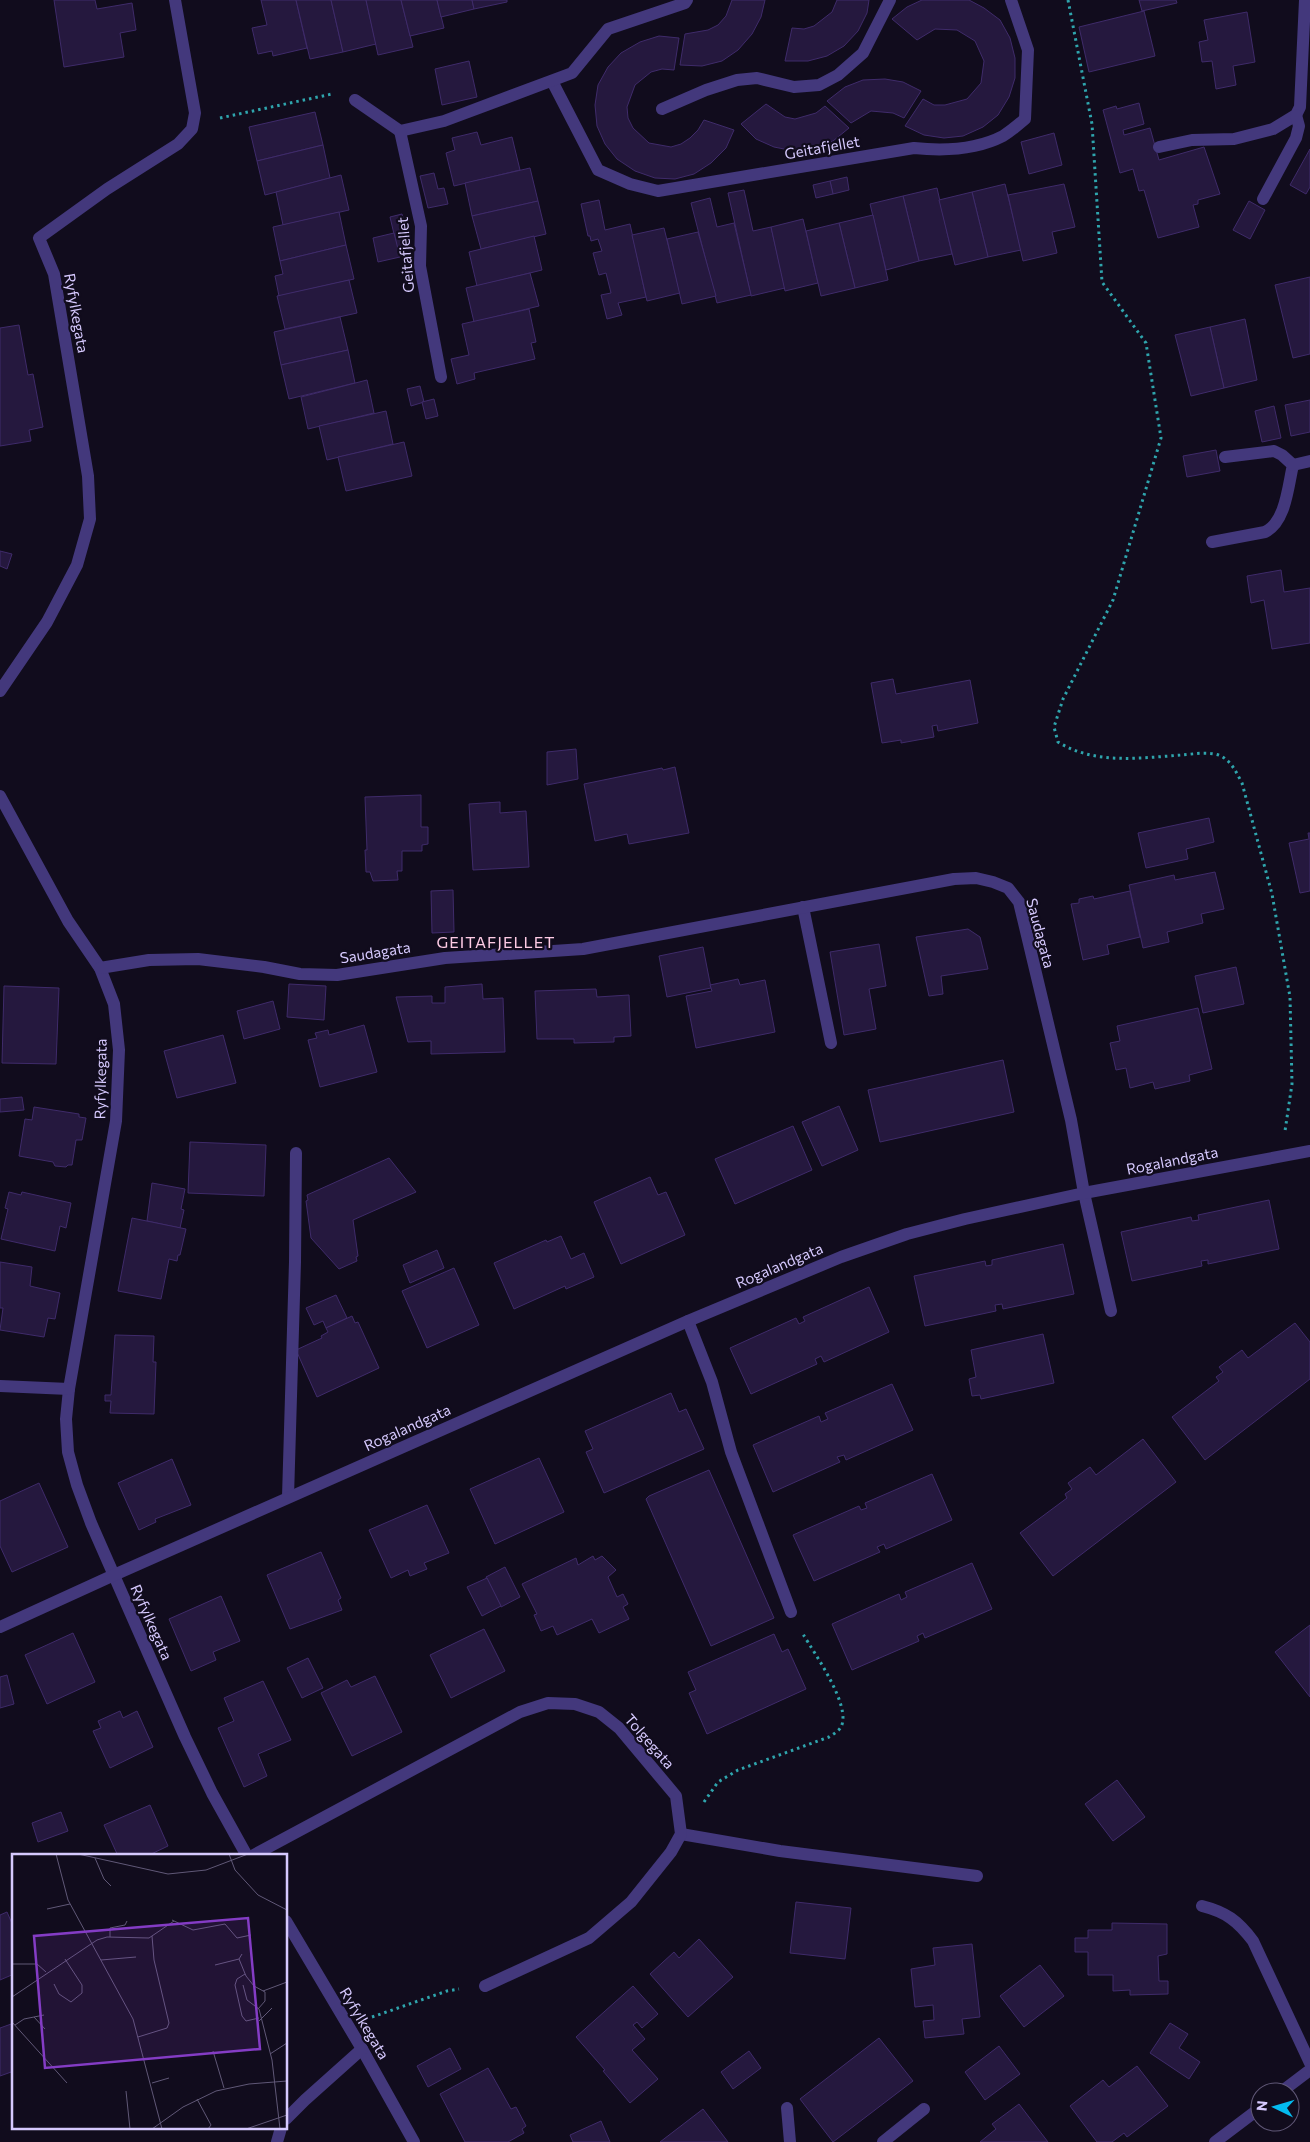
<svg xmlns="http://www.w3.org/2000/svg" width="1310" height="2142" viewBox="0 0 1310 2142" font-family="Commissioner,sans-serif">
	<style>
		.building { fill: #25183e; stroke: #3f2b6a }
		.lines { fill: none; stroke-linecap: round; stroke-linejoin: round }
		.path { stroke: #2fa5ad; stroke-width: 3; stroke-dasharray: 2.5 4; stroke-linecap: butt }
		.service { stroke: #43387c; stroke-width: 12 }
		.minor { stroke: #43387c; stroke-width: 12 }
		.tertiary { stroke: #43387c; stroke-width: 12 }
		.labels { text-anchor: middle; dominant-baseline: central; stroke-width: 4.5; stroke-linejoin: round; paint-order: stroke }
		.street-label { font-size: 15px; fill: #d6c9fe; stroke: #110c1d }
		.neighbourhood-label { font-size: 16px; letter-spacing: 1px; fill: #fecbe5; stroke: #110c1d }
		.inset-road { fill: none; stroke: #605877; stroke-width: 1 }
		.view { fill: #843cc5; fill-opacity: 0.15; stroke: #843cc5; stroke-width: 2.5 }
		.inset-edge { fill: none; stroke: #d6c9fe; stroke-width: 2.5 }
	</style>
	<rect width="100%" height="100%" fill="#110c1d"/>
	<!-- building -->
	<g class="building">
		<polygon points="54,0 95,0 97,9 132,3 136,30 120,33 124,57 64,67"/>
		<polygon points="261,0 296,0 307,48 273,56 272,51 258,54 252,28 267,25"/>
		<polygon points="296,0 331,0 343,52 310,59"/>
		<polygon points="331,0 366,0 376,44 343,52"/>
		<polygon points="366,0 401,0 413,47 378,55"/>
		<polygon points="401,0 437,0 444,28 410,36"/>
		<polygon points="437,0 472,0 474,9 441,17"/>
		<polygon points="472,0 507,0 507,2 474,9"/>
		<polygon points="732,0 765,0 761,17 752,34 738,50 722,61 702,66 680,65 685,34 708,30 718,25 726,16"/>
		<polygon points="837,0 869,0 867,13 858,31 844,46 827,56 808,61 785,61 792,28 804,29 814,26 832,12"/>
		<polygon points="922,0 969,0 984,8 1000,20 1010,38 1015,58 1015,78 1009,97 998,115 983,127 963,136 944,138 924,135 905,126 923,99 934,105 945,105 967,99 981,83 984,61 975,41 957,30 935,29 917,40 892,19 907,7"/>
		<polygon points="1139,0 1176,0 1177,3 1142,11"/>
		<polygon points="1144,11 1155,56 1089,72 1079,27"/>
		<polygon points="1247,12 1255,62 1233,66 1236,85 1216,89 1212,61 1202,62 1199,42 1208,40 1204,20"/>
		<polygon points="659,36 679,38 674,70 662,69 651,72 635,85 627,107 628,118 633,128 649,143 671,147 681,144 690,138 698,130 704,120 734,130 726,148 711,163 694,174 675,179 655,178 635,171 617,159 605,144 597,126 595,105 598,85 608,67 621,53 640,42"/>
		<polygon points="469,61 477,97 442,105 435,69"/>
		<polygon points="885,79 903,82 921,91 904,118 893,113 871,111 851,123 827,101 845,87 863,80"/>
		<polygon points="1139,103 1144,124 1123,130 1124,135 1150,128 1159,160 1204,147 1220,194 1198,200 1198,204 1193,205 1199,227 1158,238 1144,190 1139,191 1133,169 1120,173 1103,110 1116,106 1117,109"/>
		<polygon points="766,104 785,117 795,119 816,113 825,106 849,128 833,141 814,149 794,151 774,147 756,139 741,124"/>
		<polygon points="315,112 323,145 257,161 249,127"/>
		<polygon points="477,132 481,145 512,137 520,170 454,186 446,153 455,150 452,138"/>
		<polygon points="1054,133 1062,165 1029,174 1021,142"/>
		<polygon points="323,145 330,178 265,195 257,161"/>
		<polygon points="1310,149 1310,187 1306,194 1290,185"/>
		<polygon points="530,168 538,201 472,216 465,183"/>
		<polygon points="434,173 438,189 444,188 448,204 428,208 420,176"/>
		<polygon points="341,175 349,210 283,225 276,192"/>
		<polygon points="847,177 849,190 833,194 830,181"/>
		<polygon points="830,181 833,194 816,198 813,185"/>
		<polygon points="1005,184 1021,250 988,257 972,192"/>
		<polygon points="1064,184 1075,227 1052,232 1057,253 1023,261 1008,195"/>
		<polygon points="937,188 952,254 919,261 903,196"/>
		<polygon points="744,190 753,231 771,227 785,288 751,296 728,193"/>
		<polygon points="972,192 988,257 955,265 939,200"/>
		<polygon points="903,196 919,261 886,270 870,204"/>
		<polygon points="710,198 717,227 734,223 751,295 717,303 691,203"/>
		<polygon points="599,200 605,230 630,224 646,297 618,303 622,315 607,319 601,295 611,293 606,273 599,275 593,253 602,251 598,239 591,241 590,236 588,236 581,204"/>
		<polygon points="538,201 546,234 481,249 472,216"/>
		<polygon points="1249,201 1265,210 1250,239 1233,230"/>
		<polygon points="339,212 346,245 280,261 273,227"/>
		<polygon points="402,214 411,248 398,251 390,217"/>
		<polygon points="873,215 888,280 855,288 839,223"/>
		<polygon points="803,219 818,283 785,291 771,227"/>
		<polygon points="839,223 855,288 821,296 806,231"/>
		<polygon points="664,228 680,293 647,301 632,235"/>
		<polygon points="698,232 716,296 682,304 667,239"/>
		<polygon points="394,233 400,257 378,262 373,238"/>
		<polygon points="534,236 542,270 477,286 469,252"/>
		<polygon points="346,245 354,279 279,296 275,276 283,274 280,261"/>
		<polygon points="530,273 539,306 474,322 466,288"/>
		<polygon points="1310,277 1310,354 1293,358 1275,285"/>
		<polygon points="349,280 357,313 285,329 277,296"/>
		<polygon points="529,309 536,342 531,343 535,359 474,373 475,379 457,384 451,359 469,355 462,324"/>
		<polygon points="340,317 348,350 281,365 274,332"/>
		<polygon points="1245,319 1257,380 1224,388 1210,327"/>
		<polygon points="19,325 28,375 33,374 43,427 29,430 31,441 0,446 0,328"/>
		<polygon points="1210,327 1224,388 1191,396 1175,335"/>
		<polygon points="348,350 355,383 289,399 281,365"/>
		<polygon points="367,380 374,413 308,429 301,397"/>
		<polygon points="420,386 424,402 411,406 407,389"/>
		<polygon points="434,399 438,416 426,419 422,402"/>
		<polygon points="1310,400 1310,432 1291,436 1285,405"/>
		<polygon points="1274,406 1281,438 1262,442 1255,411"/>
		<polygon points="386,411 393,444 327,460 319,426"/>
		<polygon points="404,442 412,476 346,491 338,457"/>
		<polygon points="1216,450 1220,471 1187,477 1183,456"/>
		<polygon points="0,551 12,554 7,569 0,566"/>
		<polygon points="1281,570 1284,592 1310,588 1310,643 1272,649 1264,600 1251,603 1247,576"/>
		<polygon points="893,679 896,694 970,680 978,723 938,731 937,725 932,726 934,737 901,743 901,740 882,743 871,683"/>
		<polygon points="576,749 578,779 547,785 547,752"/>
		<polygon points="675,767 689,833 629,844 627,834 595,841 584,784 662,768 663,770"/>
		<polygon points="421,795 421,827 428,827 428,844 422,845 422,851 402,851 402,871 397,871 398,880 373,881 370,872 366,872 365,850 367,850 365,797"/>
		<polygon points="500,802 500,813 526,811 529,867 473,870 469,804"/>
		<polygon points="1209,818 1214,842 1186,849 1188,859 1146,868 1138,833"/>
		<polygon points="1308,833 1310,833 1310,891 1300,893 1289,843 1309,839"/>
		<polygon points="1215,872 1224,909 1201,914 1203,923 1167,932 1169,942 1143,948 1129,885 1174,875 1175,880"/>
		<polygon points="453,890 454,932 432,933 431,891"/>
		<polygon points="1130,891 1140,937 1107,945 1109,954 1083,960 1071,904 1079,903 1079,899 1093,896 1094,899"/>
		<polygon points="968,929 980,937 988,969 941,976 943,994 929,996 916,937"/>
		<polygon points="879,944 886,986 869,989 876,1029 844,1035 830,952"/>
		<polygon points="703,947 711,988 667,997 659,956"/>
		<polygon points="1236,967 1244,1004 1203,1013 1195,976"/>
		<polygon points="738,979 740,985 765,980 775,1032 696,1048 686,996 712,991 710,985"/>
		<polygon points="289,984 326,986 324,1020 287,1017"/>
		<polygon points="482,984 483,999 503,998 505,1052 431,1054 431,1041 408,1042 396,997 432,996 432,1003 445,1003 445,987"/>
		<polygon points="4,986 59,988 56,1064 2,1063"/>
		<polygon points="596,989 597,997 629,995 631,1036 614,1037 614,1042 574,1043 574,1039 537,1039 535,991"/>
		<polygon points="273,1001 280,1029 244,1039 237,1011"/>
		<polygon points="1198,1008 1212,1069 1189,1075 1190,1081 1155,1089 1153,1082 1130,1088 1126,1068 1116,1070 1110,1043 1120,1041 1117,1026"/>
		<polygon points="364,1025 377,1072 320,1087 308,1040 317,1038 315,1033 328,1030 329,1035"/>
		<polygon points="223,1035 236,1083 177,1098 164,1051"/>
		<polygon points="1003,1060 1014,1112 880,1142 868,1090"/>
		<polygon points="22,1097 24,1110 0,1112 0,1099"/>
		<polygon points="839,1106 858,1150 822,1166 802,1122"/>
		<polygon points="34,1107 79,1114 79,1117 86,1118 82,1140 76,1140 72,1165 68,1165 66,1167 55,1166 53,1162 19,1156 25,1119 32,1120"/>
		<polygon points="793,1126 812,1170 735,1204 715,1159"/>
		<polygon points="190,1142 266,1145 264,1196 188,1193"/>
		<polygon points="389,1158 416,1192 353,1220 358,1256 356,1257 357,1261 339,1269 311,1238 306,1201 308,1200 307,1195"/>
		<polygon points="650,1177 658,1195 666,1192 685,1235 621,1264 594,1202"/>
		<polygon points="152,1183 185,1189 181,1209 184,1210 180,1228 147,1221"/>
		<polygon points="9,1192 21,1195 22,1192 71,1203 66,1228 60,1226 55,1251 1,1239 8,1209 5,1208"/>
		<polygon points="1269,1200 1279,1249 1208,1264 1208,1260 1201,1261 1202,1266 1132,1281 1121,1232 1191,1217 1192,1221 1199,1220 1198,1215"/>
		<polygon points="132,1218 186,1229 180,1255 178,1255 177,1261 169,1259 161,1299 118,1291"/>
		<polygon points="561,1236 571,1259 584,1253 594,1277 566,1289 565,1286 514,1309 494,1263 546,1240 547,1242"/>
		<polygon points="1063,1244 1074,1294 1003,1309 1002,1304 995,1305 996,1311 925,1326 914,1276 985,1261 986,1266 992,1265 992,1260"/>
		<polygon points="437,1250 444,1268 410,1283 403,1265"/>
		<polygon points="0,1262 32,1267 30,1286 60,1293 55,1319 48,1318 44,1337 0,1330 3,1308 0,1308"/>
		<polygon points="454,1268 479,1325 427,1348 402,1291"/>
		<polygon points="869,1287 889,1332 824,1362 821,1356 815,1359 817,1364 751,1394 730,1348 796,1318 799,1324 805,1321 803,1317"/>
		<polygon points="336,1295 347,1318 326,1328 323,1321 314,1325 306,1308"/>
		<polygon points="352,1316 355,1323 358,1322 379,1368 317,1397 296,1350 322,1338 321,1336 328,1332 326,1328"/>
		<polygon points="1295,1323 1310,1342 1310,1379 1205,1460 1172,1417 1219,1381 1216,1377 1223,1372 1219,1367 1242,1350 1248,1358"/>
		<polygon points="1043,1334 1054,1383 981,1399 980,1395 972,1396 969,1379 976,1377 971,1350"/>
		<polygon points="115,1335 154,1336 153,1362 156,1362 154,1414 110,1413 111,1401 105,1401 105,1395 111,1395"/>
		<polygon points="892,1384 913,1430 846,1460 844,1455 837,1457 840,1462 773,1492 753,1445 819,1416 821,1422 828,1419 825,1413"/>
		<polygon points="671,1393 679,1412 686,1409 704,1449 604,1493 586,1452 593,1449 585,1431"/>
		<polygon points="1143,1439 1176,1482 1053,1576 1020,1533 1067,1498 1065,1494 1072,1489 1068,1483 1090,1467 1096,1475"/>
		<polygon points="539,1458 564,1512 495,1544 470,1489"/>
		<polygon points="172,1459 191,1505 155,1519 156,1522 139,1530 118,1483"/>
		<polygon points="709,1470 774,1618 711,1646 646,1499 649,1496"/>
		<polygon points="932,1474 952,1520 886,1549 884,1544 877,1547 880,1552 814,1581 793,1535 859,1506 861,1510 867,1508 865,1503"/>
		<polygon points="39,1483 68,1547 12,1572 0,1546 0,1501"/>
		<polygon points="427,1505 449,1553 424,1563 427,1569 410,1576 408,1570 391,1578 369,1530"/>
		<polygon points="321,1552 341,1598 338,1600 342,1610 290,1629 267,1575"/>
		<polygon points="593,1556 595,1560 602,1556 616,1570 608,1577 617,1597 623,1594 628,1604 623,1607 629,1619 599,1633 592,1619 557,1635 553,1626 541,1631 534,1615 537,1614 522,1584 576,1558 578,1565"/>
		<polygon points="972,1563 992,1609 925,1638 923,1633 917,1636 919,1641 852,1670 832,1624 899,1594 901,1600 907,1597 905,1592"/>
		<polygon points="505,1567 520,1597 501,1607 486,1577"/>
		<polygon points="487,1578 501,1606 482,1616 467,1587"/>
		<polygon points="221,1596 240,1641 213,1652 216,1660 191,1671 169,1619"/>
		<polygon points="1310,1625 1310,1697 1275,1652"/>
		<polygon points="484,1629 505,1671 451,1698 430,1655"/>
		<polygon points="73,1633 95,1682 47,1704 25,1655"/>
		<polygon points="774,1634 782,1652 788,1649 806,1689 707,1734 689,1693 696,1690 688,1672"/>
		<polygon points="308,1658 323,1688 302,1698 287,1668"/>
		<polygon points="7,1675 14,1704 0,1708 0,1677"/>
		<polygon points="375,1676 402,1732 352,1756 321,1693 347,1680 351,1687"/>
		<polygon points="263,1681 291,1740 258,1754 267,1776 244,1787 218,1728 234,1721 224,1698"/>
		<polygon points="120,1711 123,1718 137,1711 153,1747 110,1768 93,1731 101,1728 98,1721"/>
		<polygon points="1117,1780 1145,1817 1113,1841 1085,1804"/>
		<polygon points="150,1805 168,1846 147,1856 118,1856 104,1825"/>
		<polygon points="61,1812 68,1831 38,1842 32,1823"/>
		<polygon points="796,1902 851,1908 845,1959 790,1953"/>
		<polygon points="7,1912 14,1928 14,1974 0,1980 0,1915"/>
		<polygon points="1112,1923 1167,1924 1167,1954 1158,1956 1159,1981 1168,1981 1168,1994 1130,1995 1130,1990 1113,1991 1113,1975 1088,1975 1088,1952 1075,1952 1075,1938 1088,1938 1088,1930 1112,1930"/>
		<polygon points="699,1939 733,1977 688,2017 650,1974 674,1952 679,1958"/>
		<polygon points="972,1944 980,2017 962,2019 964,2034 925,2038 923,2021 934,2020 933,2005 915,2007 911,1969 935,1965 933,1948"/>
		<polygon points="1040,1965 1064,1996 1024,2027 1000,1996"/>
		<polygon points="633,1986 658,2014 642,2028 637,2022 633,2025 645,2039 632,2050 658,2079 630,2103 603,2071 605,2070 576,2037"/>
		<polygon points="14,2023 14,2071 0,2076 0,2028"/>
		<polygon points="1170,2023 1188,2034 1179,2048 1200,2062 1189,2079 1150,2053"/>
		<polygon points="879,2038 913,2081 833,2142 800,2099"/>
		<polygon points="999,2046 1020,2074 985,2100 965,2072"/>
		<polygon points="450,2048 461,2069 428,2087 417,2066"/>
		<polygon points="749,2051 761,2068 733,2089 721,2072"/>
		<polygon points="1137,2066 1168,2106 1127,2137 1124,2133 1112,2142 1097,2142 1070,2106 1103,2080 1109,2087"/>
		<polygon points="488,2068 511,2109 516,2107 526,2126 522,2129 524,2133 508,2142 465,2142 440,2094"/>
		<polygon points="1019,2104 1048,2142 980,2142 996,2129 992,2124"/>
		<polygon points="703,2109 728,2142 660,2142"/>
		<polygon points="601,2121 610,2142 573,2142 570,2135"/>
	</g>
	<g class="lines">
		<!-- path -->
		<g class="path">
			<path d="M1068,0L1092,124L1102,282L1146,343L1161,438L1113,600L1063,699L1054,727L1058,742C1095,765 1140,758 1182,755C1194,754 1210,751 1221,756C1232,762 1236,772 1242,783L1272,894L1290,997L1292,1084L1285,1131"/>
			<polyline points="220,118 332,94"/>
			<path d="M704,1802L718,1782L738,1770L829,1737C832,1735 839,1731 841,1727C852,1706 814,1653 803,1634"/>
			<polyline points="372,2017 447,1991 459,1989"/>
		</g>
		<!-- service -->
		<g class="service">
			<polyline points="1159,147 1192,140 1234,139 1273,129 1296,115 1300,107 1305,0"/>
			<polyline points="1263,199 1296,138 1299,126 1296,115"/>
			<path d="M1212,542L1265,532C1286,522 1288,486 1293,465L1282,455L1274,451L1225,457"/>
			<polyline points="803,907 831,1043"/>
			<polyline points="1084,1193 1111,1311"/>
			<polyline points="688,1321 712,1382 731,1452 791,1612"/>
			<polyline points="681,1834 780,1851 977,1876"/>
			<path d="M1202,1906C1226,1912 1238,1921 1253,1941L1310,2063"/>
		</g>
		<!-- minor -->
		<g class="minor">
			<path d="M552,81L598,170L630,184L658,191L914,148C943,151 976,150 1003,136C1011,131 1018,125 1025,119L1028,50L1011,0"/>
			<polyline points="355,100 400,131 444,121 572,73 608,29 685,3 687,0"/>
			<polyline points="662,109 706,90 737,80 757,78 794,87 819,85 838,75 863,53 890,0"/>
			<polyline points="400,131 421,226 420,266 441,377"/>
			<polyline points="1293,465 1310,461"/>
			<polyline points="0,691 47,622 77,565 90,519 88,476 54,274 39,238 107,189 178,144 192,129 195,113 175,0"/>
			<polyline points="0,796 68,921 100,968 114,1004 119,1050 116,1121 69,1389 66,1419 68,1452 77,1485 91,1523 185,1737 212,1793 247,1856"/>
			<polyline points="100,968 149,960 198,959 264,967 300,974 337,975 445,958 583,949 954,879 976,878 993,882 1008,888 1019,902 1071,1120 1084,1193"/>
			<polyline points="0,1386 69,1389"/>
			<polyline points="288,1497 295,1262 296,1153"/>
			<polyline points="252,1856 520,1712 548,1703 575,1704 599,1712 619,1728 676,1796 681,1834 671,1852 631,1902 589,1938 485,1986"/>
			<polyline points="286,1921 362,2049 414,2142"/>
			<polyline points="1281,2092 1310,2070"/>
			<polyline points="787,2108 790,2142"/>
			<polyline points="286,2119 305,2100 362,2049"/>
			<polyline points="277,2142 281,2128"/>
			<polyline points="883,2142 924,2109"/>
			<polyline points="1215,2142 1260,2108"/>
		</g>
		<!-- tertiary -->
		<polyline class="tertiary" points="0,1627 114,1575 688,1321 841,1257 907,1234 965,1219 1084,1193 1310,1151"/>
	</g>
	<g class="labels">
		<!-- street labels -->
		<g class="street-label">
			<text transform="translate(822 147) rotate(-10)">Geitafjellet</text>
			<text transform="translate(405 255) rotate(-95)">Geitafjellet</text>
			<text transform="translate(77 313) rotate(80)">Ryfylkegata</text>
			<text transform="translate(1041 933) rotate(75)">Saudagata</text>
			<text transform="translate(375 952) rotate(-9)">Saudagata</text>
			<text transform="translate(100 1079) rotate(-89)">Ryfylkegata</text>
			<text transform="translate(1172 1160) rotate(-11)">Rogalandgata</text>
			<text transform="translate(779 1265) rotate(-23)">Rogalandgata</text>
			<text transform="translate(407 1427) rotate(-24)">Rogalandgata</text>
			<text transform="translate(152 1622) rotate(66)">Ryfylkegata</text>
			<text transform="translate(650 1741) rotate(49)">Tolgegata</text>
			<text transform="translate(365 2023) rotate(59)">Ryfylkegata</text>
		</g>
		<!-- neighbourhood labels -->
		<g class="neighbourhood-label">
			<text x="496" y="941">GEITAFJELLET</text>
		</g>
	</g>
	<!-- overview -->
	<g transform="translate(12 1854)">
		<rect width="275" height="275" fill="#110c1d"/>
		<path class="inset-road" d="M44,0L56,46L121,165L150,275M66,0L156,20L194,16L236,0M217,0L223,16L246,41L275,56M83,4L92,25L99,32M35,55L58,50M160,66L181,76L213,70L225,84L239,81M98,83V74L113,71L115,67M230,100L227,105L234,122L242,132L253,138V147L246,155M89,106L124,103M0,110H25L34,118M203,111L227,105M233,120L225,125L223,131L230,162L234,167L247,164M42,130L47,140L59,148L70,139V131L53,105M231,131L235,146L247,155L260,206L268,275M251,137L275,128M0,143L85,86L95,83L137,84L162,67M22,163L33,175M247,167L260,154M0,168L55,229M3,171L12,165L32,161M126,183L155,174L157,169L142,106L140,82M201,197L212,234M258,200L275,189M140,229L157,224M114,237L118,275M185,245L199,271L196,275M140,275L171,253L204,237L237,230L275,227M234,275L275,261"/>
		<path class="view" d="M236,64L248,195L33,214L22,82Z"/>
		<rect width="275" height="275" class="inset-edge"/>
	</g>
	<!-- north arrow -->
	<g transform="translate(1275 2107) rotate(275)"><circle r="24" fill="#110c1d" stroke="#605877"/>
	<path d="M0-4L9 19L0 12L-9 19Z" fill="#04bbef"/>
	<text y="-8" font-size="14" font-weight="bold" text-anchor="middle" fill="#d6c9fe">N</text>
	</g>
</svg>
